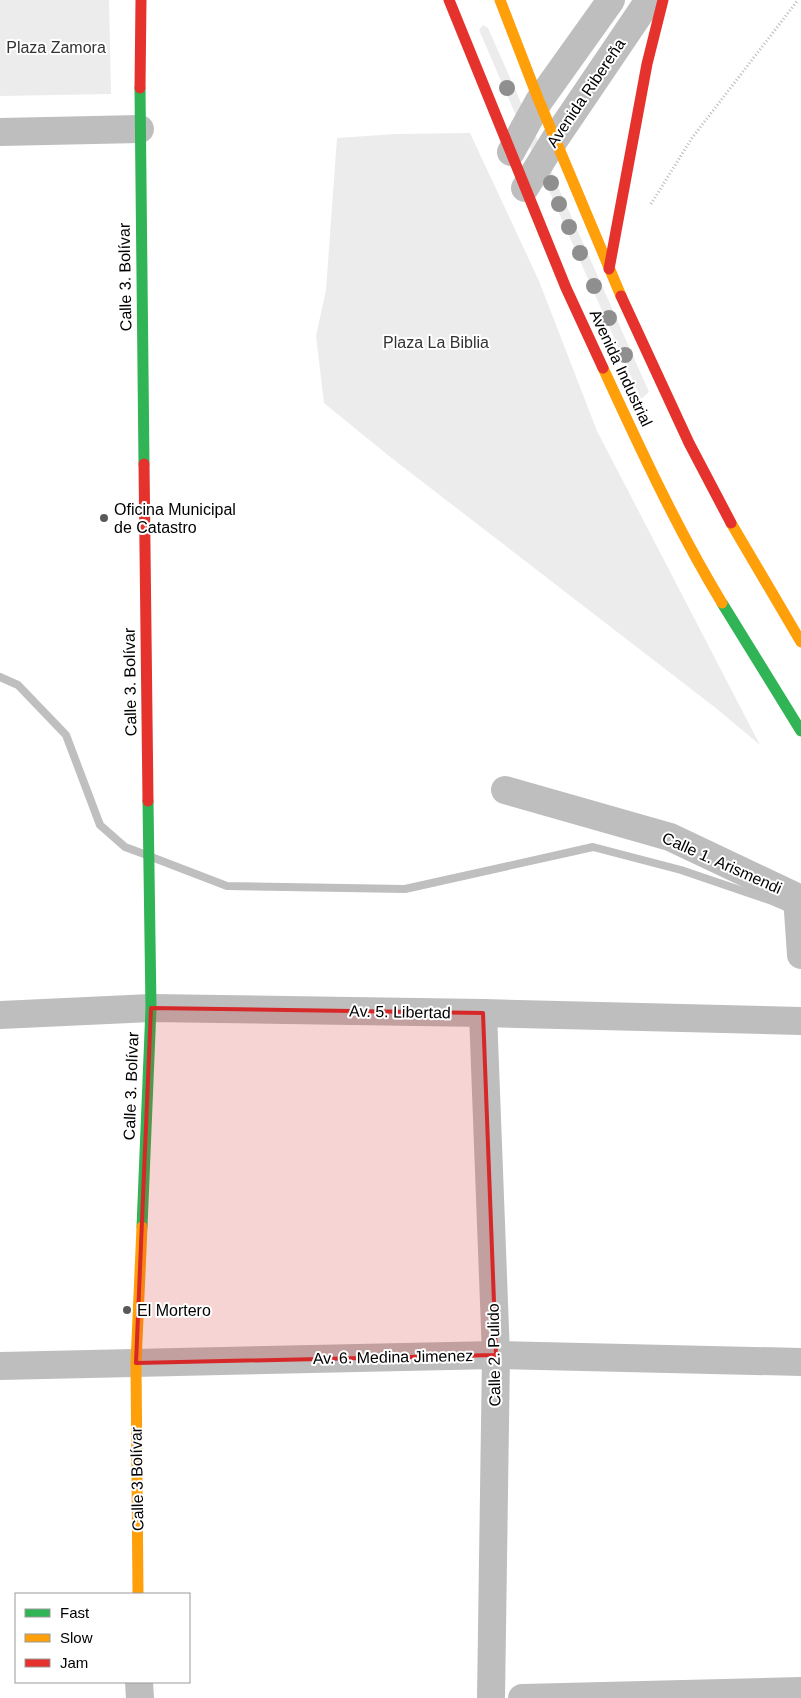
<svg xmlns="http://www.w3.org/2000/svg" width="801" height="1698" viewBox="0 0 801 1698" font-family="Helvetica,sans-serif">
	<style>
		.green { fill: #ececec }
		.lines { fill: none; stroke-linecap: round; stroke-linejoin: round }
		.stream { stroke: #bfbfbf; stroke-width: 8 }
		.path { stroke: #b9b9b9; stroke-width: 3; stroke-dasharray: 1 2.5; stroke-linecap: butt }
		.street { stroke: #bebebe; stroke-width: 28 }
		.fast { stroke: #30b455; stroke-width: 11 }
		.slow { stroke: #ff9f0a; stroke-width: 11 }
		.jam { stroke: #e5322d; stroke-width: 11 }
		.tree { fill: #8f8f8f }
		.marked { fill: #d62828; fill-opacity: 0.2; stroke: #d62828; stroke-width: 4; stroke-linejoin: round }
		.poi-dot { fill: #595959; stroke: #fff; stroke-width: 2 }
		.labels { text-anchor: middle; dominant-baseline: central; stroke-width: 4; stroke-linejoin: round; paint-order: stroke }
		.park-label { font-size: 16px; fill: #333; stroke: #fff }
		.street-label { font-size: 16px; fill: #000; stroke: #fff }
		.poi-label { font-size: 16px; fill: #000; stroke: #fff; text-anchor: start }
	</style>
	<rect width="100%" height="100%" fill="#fff"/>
	<!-- green -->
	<g class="green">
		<polygon points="0,0 109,0 111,94 0,96"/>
		<polygon points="483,25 488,28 649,392 641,399 517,118 479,30"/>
		<polygon points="470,133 539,281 597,431 760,745 717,709 389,456 324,403 316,336 326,290 337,138 396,134"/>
	</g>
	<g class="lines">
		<!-- stream -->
		<g class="stream">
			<polyline points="0,677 18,685 66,735 100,825 125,847 144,854"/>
			<polyline points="154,858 227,886 405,889 593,847 681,870 772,901 793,910"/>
		</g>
		<!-- path -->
		<polyline class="path" points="651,204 692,138 798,0"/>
		<!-- street -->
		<g class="street">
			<polyline points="0,132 140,129"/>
			<polyline points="511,152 539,101 611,0"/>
			<polyline points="525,188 555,139 649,0"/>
			<polyline points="505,790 670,837 797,897 801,955"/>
			<polyline points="483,1013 496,1355 491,1698"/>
			<polyline points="0,1015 151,1008 483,1013 801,1021"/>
			<polyline points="0,1366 496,1355 801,1362"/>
			<polyline points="139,1682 140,1698"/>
			<polyline points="522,1698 801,1691"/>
		</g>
		<!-- fast -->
		<g class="fast">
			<polyline points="140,88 144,464"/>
			<polyline points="722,603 801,731"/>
			<polyline points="142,1227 151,1008 148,801"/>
		</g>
		<!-- slow -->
		<g class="slow">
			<polyline points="500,0 539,101 621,296"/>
			<path d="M603,368C640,448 676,527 722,603"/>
			<polyline points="731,523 801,642"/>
			<polyline points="138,1594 136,1363 142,1227"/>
		</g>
		<!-- jam -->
		<g class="jam">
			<polyline points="449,0 566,288 603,368"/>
			<polyline points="140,88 141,0"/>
			<polyline points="609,269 647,64 663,0"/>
			<polyline points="621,296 689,443 731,523"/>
			<polyline points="144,464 148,801"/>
		</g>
	</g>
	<!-- trees -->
	<g class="tree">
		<circle cx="507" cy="88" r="8"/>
		<circle cx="551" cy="183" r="8"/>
		<circle cx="559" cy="204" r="8"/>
		<circle cx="569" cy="227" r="8"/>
		<circle cx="580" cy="253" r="8"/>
		<circle cx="594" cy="286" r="8"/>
		<circle cx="609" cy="318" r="8"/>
		<circle cx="625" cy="355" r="8"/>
	</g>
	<!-- marked area -->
	<path class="marked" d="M151,1008L483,1013L496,1355L136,1363Z"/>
	<!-- markers -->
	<g class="poi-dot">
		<circle cx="104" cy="518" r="5"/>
		<circle cx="127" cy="1310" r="5"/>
	</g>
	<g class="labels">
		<!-- park labels -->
		<g class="park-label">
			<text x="56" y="47">Plaza Zamora</text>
			<text x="436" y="342">Plaza La Biblia</text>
		</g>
		<!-- street labels -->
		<g class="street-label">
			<text transform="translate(586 93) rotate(-56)">Avenida Ribereña</text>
			<text transform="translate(125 277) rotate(-91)">Calle 3. Bolívar</text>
			<text transform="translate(621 368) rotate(65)">Avenida Industrial</text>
			<text transform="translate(130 682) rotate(-91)">Calle 3. Bolívar</text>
			<text transform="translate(722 863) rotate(24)">Calle 1. Arismendi</text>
			<text transform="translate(400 1012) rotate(1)">Av. 5. Libertad</text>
			<text transform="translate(131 1086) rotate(-88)">Calle 3. Bolívar</text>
			<text transform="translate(494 1355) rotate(-91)">Calle 2. Pulido</text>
			<text transform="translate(393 1357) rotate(-1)">Av. 6. Medina Jimenez</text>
			<text transform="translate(137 1479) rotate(-91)">Calle 3 Bolívar</text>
		</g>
		<!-- poi labels -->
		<g class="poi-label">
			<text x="114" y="509">Oficina Municipal<tspan x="114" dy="18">de Catastro</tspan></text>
			<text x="137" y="1310">El Mortero</text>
		</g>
	</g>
	<!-- legend -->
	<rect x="15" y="1593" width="175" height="90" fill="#ffffff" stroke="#999999"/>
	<rect x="25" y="1609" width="25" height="8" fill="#30b455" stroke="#999999"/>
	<text x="60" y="1618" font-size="15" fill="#000000">Fast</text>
	<rect x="25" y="1634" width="25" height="8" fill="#ff9f0a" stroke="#999999"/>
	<text x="60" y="1643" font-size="15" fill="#000000">Slow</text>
	<rect x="25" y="1659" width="25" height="8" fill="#e5322d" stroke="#999999"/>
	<text x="60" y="1668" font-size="15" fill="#000000">Jam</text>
</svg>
